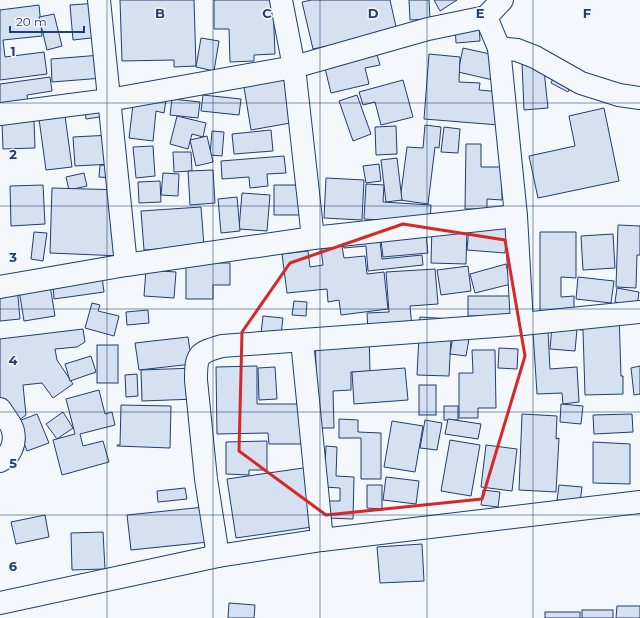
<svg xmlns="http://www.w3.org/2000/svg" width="640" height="618" viewBox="0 0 640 618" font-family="Montserrat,sans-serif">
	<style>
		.building { fill: #d5e0f0; stroke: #1d3f73 }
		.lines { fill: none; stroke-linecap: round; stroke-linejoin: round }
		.minor-casing { stroke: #1d3f73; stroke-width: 24 }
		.minor { stroke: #f4f7fb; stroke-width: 22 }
		.marked { fill: none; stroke: #d62828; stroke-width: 3; stroke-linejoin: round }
		.grid { fill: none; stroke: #1d3f73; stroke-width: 1; stroke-opacity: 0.55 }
		.grid-label { font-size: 13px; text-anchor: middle; font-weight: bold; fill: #1d3f73; stroke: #f4f7fb; stroke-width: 3; stroke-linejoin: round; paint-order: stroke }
	</style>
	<rect width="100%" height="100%" fill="#f4f7fb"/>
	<!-- building -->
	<g class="building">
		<polygon points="120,0 194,0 196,66 174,67 174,60 122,61"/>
		<polygon points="214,0 277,0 273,4 275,54 254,55 254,61 230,62 229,29 214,29"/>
		<polygon points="312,0 390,0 397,31 313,49 302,2"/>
		<polygon points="409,0 429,0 430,19 410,20"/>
		<polygon points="434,0 457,0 440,11"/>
		<polygon points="98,3 100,37 73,40 70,5"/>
		<polygon points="39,5 42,36 3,40 5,57 44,52 47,74 0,80 0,10"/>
		<polygon points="54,14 62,46 47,50 39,17"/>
		<polygon points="479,24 480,41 456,43 455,26"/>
		<polygon points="201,38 219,41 214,71 196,67"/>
		<polygon points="463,48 499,56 493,80 458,72"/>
		<polygon points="376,51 380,65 365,68 369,84 331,93 324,64"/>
		<polygon points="429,54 460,57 459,82 480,83 479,90 502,92 499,125 424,119"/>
		<polygon points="101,55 103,78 52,82 51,59"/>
		<polygon points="543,61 548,108 524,110 522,62"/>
		<polygon points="286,68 296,122 251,130 242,75"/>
		<polygon points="556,72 573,81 568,92 551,83"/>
		<polygon points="50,77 52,91 27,95 29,109 0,113 0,84"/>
		<polygon points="403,80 413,117 381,125 375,102 363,105 359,92"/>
		<polygon points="203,95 241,99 239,115 201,111"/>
		<polygon points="357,95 371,134 353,141 339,101"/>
		<polygon points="134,96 166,100 164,113 156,111 153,141 129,138"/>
		<polygon points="172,99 200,102 198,118 170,115"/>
		<polygon points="106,107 107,116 86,119 85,109"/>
		<polygon points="604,108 619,181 538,198 529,156 575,146 569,116"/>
		<polygon points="65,116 72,167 46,170 39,119"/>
		<polygon points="177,116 206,123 203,137 192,134 188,149 170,144"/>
		<polygon points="34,121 35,148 3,149 2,122"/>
		<polygon points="425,125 441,127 439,148 435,147 428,204 400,200 407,147 423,148"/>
		<polygon points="396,126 397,154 376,155 375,127"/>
		<polygon points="444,127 460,129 458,153 441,152"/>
		<polygon points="271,130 273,151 234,154 232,134"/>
		<polygon points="212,131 224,132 222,156 210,155"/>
		<polygon points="111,135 112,164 75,166 73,137"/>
		<polygon points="207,136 213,162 196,166 190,140"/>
		<polygon points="466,144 481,144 481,167 502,167 502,200 487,199 487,209 465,209"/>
		<polygon points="153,146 155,176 136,178 133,147"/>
		<polygon points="173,152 191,152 192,171 174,172"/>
		<polygon points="284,156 286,173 267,174 268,186 250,188 249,177 222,179 221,161"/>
		<polygon points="397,158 402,200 386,202 381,160"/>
		<polygon points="379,164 381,181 366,183 363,166"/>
		<polygon points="100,165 115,166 114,178 99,177"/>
		<polygon points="213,170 215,203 190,205 188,171"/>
		<polygon points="84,173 87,186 69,190 66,177"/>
		<polygon points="163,173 179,174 178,196 161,195"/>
		<polygon points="326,178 364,180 362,220 324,218"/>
		<polygon points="160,181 161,202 139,203 138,182"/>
		<polygon points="366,184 384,185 383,202 431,205 430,223 364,219"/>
		<polygon points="43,185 45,224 11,226 10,186"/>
		<polygon points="274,185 305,185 306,215 274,215"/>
		<polygon points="52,188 123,190 121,256 50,253"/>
		<polygon points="242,193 270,195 267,231 239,229"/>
		<polygon points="237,197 240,231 221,233 218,199"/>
		<polygon points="201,207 204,246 144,250 141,211"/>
		<polygon points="618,225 640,226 640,255 637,255 636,288 616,287"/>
		<polygon points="432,226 467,227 466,264 431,263"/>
		<polygon points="469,226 507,229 505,253 467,250"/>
		<polygon points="34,232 47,233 43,261 31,259"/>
		<polygon points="379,232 382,259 422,255 423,265 368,271 366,246 344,248 343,236"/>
		<polygon points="540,232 576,232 576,278 561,277 561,297 574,296 574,315 540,315"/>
		<polygon points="613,234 615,268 583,270 581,236"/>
		<polygon points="426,235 428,253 383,257 381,240"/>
		<polygon points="342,246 344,258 365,256 367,274 384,272 388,309 341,315 339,300 328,302 327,289 287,293 282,254 308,251 310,267 323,265 321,249"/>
		<polygon points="186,263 230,263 230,285 213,285 213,299 186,299"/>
		<polygon points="506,264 511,284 475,293 470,274"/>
		<polygon points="468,266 471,291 441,295 437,270"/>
		<polygon points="435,269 438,304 410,306 412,328 368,331 367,313 389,312 386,272"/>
		<polygon points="146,270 176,272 174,298 144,296"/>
		<polygon points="102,277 104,292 54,299 53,283"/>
		<polygon points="578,277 614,281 611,303 576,299"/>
		<polygon points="50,285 55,316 24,321 19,290"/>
		<polygon points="17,286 20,319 0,321 0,287"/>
		<polygon points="617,288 639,292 637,306 615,302"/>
		<rect x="468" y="296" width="44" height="20"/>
		<polygon points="294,301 307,302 306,316 292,315"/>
		<polygon points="92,303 100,305 98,311 119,316 114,336 85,328"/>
		<polygon points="148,310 149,323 127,325 126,312"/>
		<polygon points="619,313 621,376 623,376 623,394 585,395 583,330 580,330 580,314"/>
		<polygon points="263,316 283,318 281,335 261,334"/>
		<polygon points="420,317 452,319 449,376 417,375"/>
		<polygon points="552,326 577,329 575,351 550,349"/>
		<polygon points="83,329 85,342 77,347 55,349 57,360 73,384 53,398 42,383 23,385 26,415 15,423 0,402 0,339"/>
		<polygon points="454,330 470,333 466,356 450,354"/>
		<polygon points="548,331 550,369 577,367 579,402 563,404 562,393 537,394 533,332"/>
		<polygon points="369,332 370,372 351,372 351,390 333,391 334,428 318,428 315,334"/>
		<polygon points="188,337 192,364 139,370 135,343"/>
		<rect x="97" y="345" width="21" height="38"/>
		<polygon points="499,348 518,349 517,369 498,368"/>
		<polygon points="472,350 495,350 496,408 478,408 478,418 459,418 459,373 473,373"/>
		<polygon points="91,356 96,372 70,381 65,364"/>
		<polygon points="257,366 257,404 300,404 301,444 269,444 268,433 217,434 216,367"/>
		<polygon points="640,366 640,394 634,395 631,368"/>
		<polygon points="275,367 277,399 259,400 258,368"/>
		<polygon points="195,368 196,399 142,401 141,370"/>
		<polygon points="405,368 408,400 354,404 352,372"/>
		<polygon points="137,374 138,396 126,397 125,375"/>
		<rect x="419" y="385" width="17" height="30"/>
		<polygon points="99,390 105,414 112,412 115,425 80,434 83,446 103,441 109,462 62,475 53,440 75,434 66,399"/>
		<polygon points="561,404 583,406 581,424 560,422"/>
		<polygon points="121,405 171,406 170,448 117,446 117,445 120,445"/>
		<rect x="444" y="406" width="14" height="14"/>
		<polygon points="63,412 73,428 57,439 46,424"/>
		<polygon points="37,414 49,443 27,451 16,422"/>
		<polygon points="522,414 557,416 556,439 559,438 556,492 519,490"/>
		<polygon points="632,414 633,432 594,434 593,415"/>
		<polygon points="339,419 358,420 358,432 381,433 381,479 361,479 361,438 339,438"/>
		<polygon points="448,419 481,424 478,439 445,434"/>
		<polygon points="425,420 442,423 437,450 420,448"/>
		<polygon points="392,421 423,426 415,472 384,467"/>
		<polygon points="450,440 480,445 471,496 441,491"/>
		<polygon points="267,441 267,470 249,470 249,475 226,474 226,442"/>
		<polygon points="593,442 630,444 630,484 593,483"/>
		<polygon points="486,445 517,449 512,491 481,487"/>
		<polygon points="326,446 337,447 336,476 354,477 353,519 327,518 328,501 340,501 340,488 324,487"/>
		<polygon points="310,467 319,526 236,538 227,479"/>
		<polygon points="386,477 419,481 416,504 383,500"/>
		<polygon points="367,485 382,485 382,509 367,508"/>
		<polygon points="559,485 582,487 580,502 557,500"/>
		<polygon points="185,488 187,499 158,502 157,491"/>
		<polygon points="483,490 500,492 498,507 481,505"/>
		<polygon points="214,506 218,541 131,550 127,515"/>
		<polygon points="45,515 49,537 16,544 11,522"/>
		<polygon points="103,532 105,569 72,570 71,533"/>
		<polygon points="422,544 424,581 380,583 377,547"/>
		<polygon points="229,603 255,605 254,618 228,618"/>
		<polygon points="617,606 640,606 640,618 616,618"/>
		<rect x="582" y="610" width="31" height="8"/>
		<rect x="545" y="612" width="35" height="6"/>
	</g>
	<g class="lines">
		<defs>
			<g id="minor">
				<polyline points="99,0 126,265"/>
				<polyline points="281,0 294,67 313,238"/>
				<polyline points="502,0 486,17 499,48 516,216 522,324"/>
				<polyline points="499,48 517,50 535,57 581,83 619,95 640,98"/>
				<polyline points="0,114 109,100 294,67 428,29 486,17"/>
				<polyline points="0,287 126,265 313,238 516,216"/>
				<polyline points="302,341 322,540"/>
				<path d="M0,409C4,416 12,424 13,431C16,444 10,456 0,461"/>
				<path d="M218,556L206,479L196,380C196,354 198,353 222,346L522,324L640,312"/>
				<polyline points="0,603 218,556 322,540 640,502"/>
			</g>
		</defs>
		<!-- minor casing -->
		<use href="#minor" class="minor-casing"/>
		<!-- minor -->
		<use href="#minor" class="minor"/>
	</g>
	<!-- marked area -->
	<path class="marked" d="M403,224L505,240L525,356L482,499L326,515L239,451L242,332L290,263Z"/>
	<!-- grid -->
	<path class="grid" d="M107,0V618M213,0V618M320,0V618M427,0V618M533,0V618M0,103H640M0,206H640M0,309H640M0,412H640M0,515H640"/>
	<g class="grid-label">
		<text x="160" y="18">B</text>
		<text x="267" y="18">C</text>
		<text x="373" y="18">D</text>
		<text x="480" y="18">E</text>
		<text x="587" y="18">F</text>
		<text x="13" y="56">1</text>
		<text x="13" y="159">2</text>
		<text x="13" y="262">3</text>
		<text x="13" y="365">4</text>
		<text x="13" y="468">5</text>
		<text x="13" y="571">6</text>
	</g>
	<!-- scale -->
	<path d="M10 26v6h74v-6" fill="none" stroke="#1d3f73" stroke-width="2"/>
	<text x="16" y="26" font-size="12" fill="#1d3f73" stroke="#f4f7fb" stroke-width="3" paint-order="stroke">20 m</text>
</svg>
